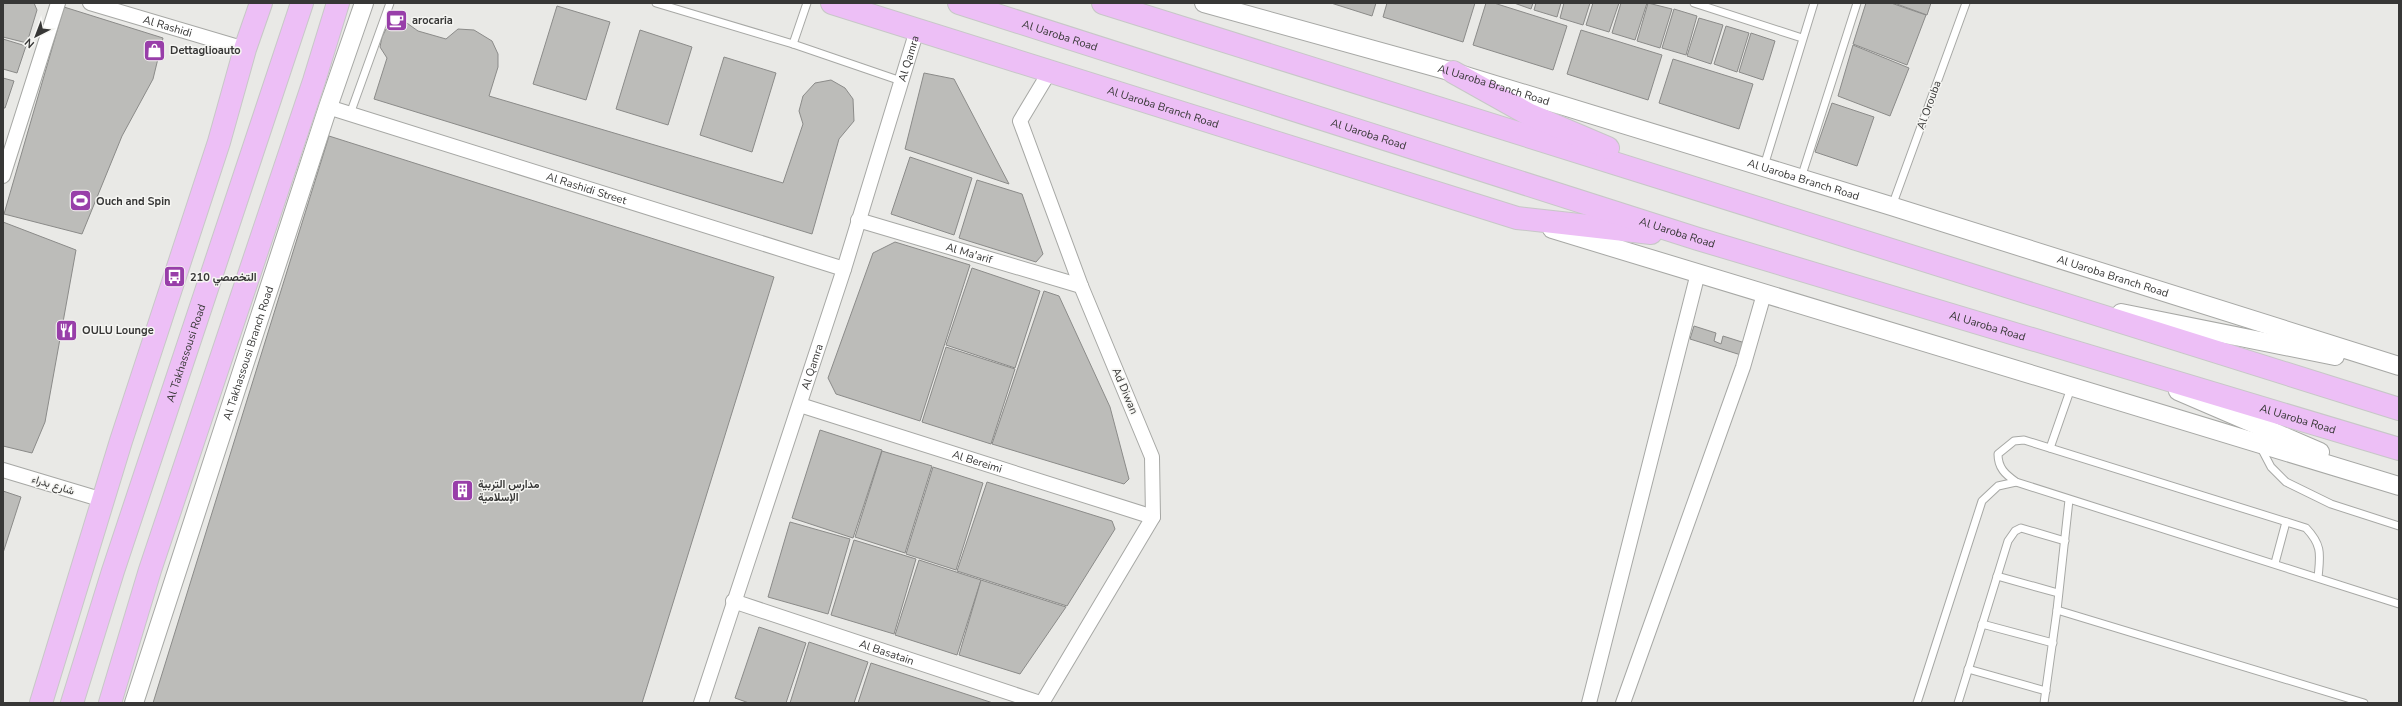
<svg xmlns="http://www.w3.org/2000/svg" width="2402" height="706" viewBox="0 0 2402 706" font-family="'Nunito Sans',Vazirmatn,sans-serif">
	<style>
		.building { fill: #bcbcb9; stroke: #8b8b89 }
		.lines { fill: none; stroke-linecap: round; stroke-linejoin: round }
		.service-casing { stroke: #a7a8a5; stroke-width: 9 }
		.minor-casing { stroke: #a7a8a5; stroke-width: 16 }
		.tertiary-casing { stroke: #a7a8a5; stroke-width: 20 }
		.primary-casing { stroke: #c7c7c7; stroke-width: 24 }
		.service { stroke: #fff; stroke-width: 7 }
		.minor { stroke: #fff; stroke-width: 14 }
		.tertiary { stroke: #fff; stroke-width: 18 }
		.primary { stroke: #edbff6; stroke-width: 22 }
		.labels { text-anchor: middle; dominant-baseline: central; stroke-width: 3; stroke-linejoin: round; paint-order: stroke }
		.poi-label { font-size: 11px; font-weight: bold; fill: #373736; stroke: #f6f6f3; text-anchor: start }
		.street-label { font-size: 11px; fill: #373736; stroke: #f6f6f3 }
	</style>
	<rect width="100%" height="100%" fill="#e9e9e6"/>
	<!-- building -->
	<g class="building">
		<polygon points="3,3 34,3 37,10 27,43 3,37"/>
		<polygon points="1331,3 1376,3 1372,16"/>
		<polygon points="1387,3 1475,3 1463,42 1383,17"/>
		<polygon points="1486,3 1494,3 1567,26 1553,70 1473,45"/>
		<polygon points="1514,3 1533,3 1531,9"/>
		<polygon points="1536,3 1561,3 1557,17 1534,10"/>
		<polygon points="1564,3 1590,3 1583,25 1560,18"/>
		<polygon points="1593,3 1619,3 1609,32 1586,25"/>
		<polygon points="1621,3 1647,3 1635,40 1612,33"/>
		<polygon points="1648,3 1672,9 1660,48 1637,41"/>
		<polygon points="1866,3 1891,3 1926,15 1907,65 1853,44"/>
		<polygon points="1894,3 1931,3 1927,15"/>
		<polygon points="557,6 610,22 586,100 533,84"/>
		<polygon points="64,7 163,38 153,79 122,136 82,234 4,214"/>
		<polygon points="1674,9 1697,16 1686,55 1662,48"/>
		<polygon points="1699,18 1723,25 1711,64 1687,56"/>
		<polygon points="397,21 404,21 418,31 446,39 458,29 474,30 492,41 498,54 498,67 489,96 783,183 803,124 799,111 803,96 815,83 831,80 845,88 853,99 854,121 839,139 812,234 374,99 387,58 380,47 382,37 386,29"/>
		<polygon points="1726,26 1749,33 1737,72 1714,64"/>
		<polygon points="640,30 692,47 668,125 616,109"/>
		<polygon points="1581,30 1662,55 1648,100 1567,74"/>
		<polygon points="1751,33 1775,41 1763,80 1739,72"/>
		<polygon points="3,39 26,46 17,73 3,69"/>
		<polygon points="1853,45 1909,68 1890,116 1838,96"/>
		<polygon points="724,57 776,73 752,152 700,135"/>
		<polygon points="1673,59 1753,84 1739,129 1659,103"/>
		<polygon points="924,73 954,79 1009,184 905,149"/>
		<polygon points="3,78 14,81 5,108 3,108"/>
		<polygon points="1832,103 1874,117 1857,166 1815,152"/>
		<polygon points="329,136 774,277 642,703 153,703"/>
		<polygon points="910,157 972,178 954,235 891,214"/>
		<polygon points="977,180 1022,194 1043,254 1036,262 959,238"/>
		<polygon points="3,222 76,250 45,422 32,453 3,446"/>
		<polygon points="895,242 970,265 920,421 836,394 828,378 873,253"/>
		<polygon points="972,268 1040,291 1015,368 946,345"/>
		<polygon points="1044,291 1059,296 1110,407 1129,479 1124,484 992,444"/>
		<polygon points="1694,326 1716,333 1714,341 1721,344 1723,336 1745,343 1741,355 1690,339"/>
		<polygon points="946,347 1015,369 991,444 922,422"/>
		<polygon points="820,430 882,450 853,538 792,518"/>
		<polygon points="882,451 932,466 905,553 855,537"/>
		<polygon points="933,467 983,483 956,570 906,554"/>
		<polygon points="987,482 1112,521 1115,529 1067,606 957,571"/>
		<polygon points="3,491 21,497 3,553"/>
		<polygon points="790,522 850,539 828,614 768,597"/>
		<polygon points="854,540 916,559 894,634 831,615"/>
		<polygon points="919,560 981,580 957,655 895,635"/>
		<polygon points="981,580 1066,607 1020,674 959,655"/>
		<polygon points="759,627 806,643 786,703 749,703 735,698"/>
		<polygon points="809,642 868,662 854,703 790,703"/>
		<polygon points="871,663 993,703 858,703"/>
	</g>
	<g class="lines">
		<defs>
			<g id="service">
				<polyline points="656,3 793,44 901,81"/>
				<polyline points="1694,3 1802,38"/>
				<polyline points="793,44 807,3"/>
				<polyline points="350,114 390,3"/>
				<polyline points="1764,166 1814,3"/>
				<polyline points="1801,178 1857,3"/>
				<polyline points="1892,206 1966,3"/>
				<polyline points="2260,446 2271,467 2286,482 2331,504 2399,526"/>
				<polyline points="2050,448 2071,388"/>
				<polyline points="2275,563 2286,522"/>
				<polyline points="1997,576 2058,593"/>
				<path d="M2318,578C2320,555 2323,546 2306,528L2024,440L2014,441L1998,454C1998,468 2005,474 2016,482L2399,604"/>
				<polyline points="2057,610 2364,703"/>
				<polyline points="1982,624 2053,643"/>
				<polyline points="1968,669 2046,691"/>
				<polyline points="1917,703 1982,501 1998,486 2016,482"/>
				<polyline points="1958,703 2008,541 2015,531 2021,528 2065,541"/>
				<polyline points="2044,703 2057,610 2069,500"/>
			</g>
			<g id="minor">
				<path id="s1" d="M90,3L245,49"/>
				<path id="s2" d="M328,107L844,269"/>
				<polyline points="3,176 58,3"/>
				<path id="s3" d="M858,220L1081,286"/>
				<path id="s4" d="M800,405L1153,517"/>
				<polyline points="3,470 103,500"/>
				<path id="s5" d="M733,601L1040,703"/>
				<path id="s6" d="M701,703L844,269L917,30"/>
				<polyline points="1042,703 1153,517 1152,457 1081,286 1020,121 1050,71"/>
				<polyline points="1589,703 1698,273"/>
				<polyline points="1623,703 1743,367 1764,294"/>
			</g>
			<g id="tertiary">
				<path id="s7" d="M1204,3L1453,72L1891,206L2399,366"/>
				<polyline points="1552,229 2399,486"/>
				<polyline points="2121,313 2335,356"/>
				<polyline points="2178,391 2320,452"/>
				<path id="s8" d="M134,703L328,107L364,3"/>
			</g>
			<g id="primary">
				<path id="s9" d="M832,3L1517,218L1651,233"/>
				<path id="s10" d="M959,3L1698,239L2399,449"/>
				<polyline points="1103,3 2399,409"/>
				<polyline points="1453,72 1528,114 1608,148"/>
				<polyline points="41,703 121,441 219,142 245,49 261,3"/>
				<path id="s11" d="M72,703L113,571L302,3"/>
				<polyline points="110,703 150,570 314,81 338,3"/>
			</g>
		</defs>
		<!-- service casing -->
		<use href="#service" class="service-casing"/>
		<!-- minor casing -->
		<use href="#minor" class="minor-casing"/>
		<!-- tertiary casing -->
		<use href="#tertiary" class="tertiary-casing"/>
		<!-- primary casing -->
		<use href="#primary" class="primary-casing"/>
		<!-- service -->
		<use href="#service" class="service"/>
		<!-- minor -->
		<use href="#minor" class="minor"/>
		<!-- tertiary -->
		<use href="#tertiary" class="tertiary"/>
		<!-- primary -->
		<use href="#primary" class="primary"/>
	</g>
	<!-- icons -->
	<defs>
		<symbol id="cafe-square" viewBox="-11 -11 22 22"><rect x="-9" y="-9" width="18" height="18" rx="4" fill="#983ea9" stroke="#f6f6f3"/><path d="M-5.5-4.5H6V0H3Q3 3.5 0 3.5H-2.5Q-5.5 3.5-5.5 0ZM3-3.2v2h1.7v-2ZM-6 4.5H4V6H-6Z" fill="#fff"/></symbol>
		<symbol id="shop-square" viewBox="-11 -11 22 22"><rect x="-9" y="-9" width="18" height="18" rx="4" fill="#983ea9" stroke="#f6f6f3"/><path d="M-5-2.5h2.3a2.7 3.5 0 0 1 5.4 0H5L5.5 6h-11ZM-1.5-2.5h3a1.5 2.3 0 0 0-3 0Z" fill="#fff"/></symbol>
		<symbol id="stadium-square" viewBox="-11 -11 22 22"><rect x="-9" y="-9" width="18" height="18" rx="4" fill="#983ea9" stroke="#f6f6f3"/><path d="M0-5a6.5 5 0 1 0 0 10a6.5 5 0 1 0 0-10ZM-3.5-1.8h7v3.6h-7Z" fill="#fff"/></symbol>
		<symbol id="bus-square" viewBox="-11 -11 22 22"><rect x="-9" y="-9" width="18" height="18" rx="4" fill="#983ea9" stroke="#f6f6f3"/><path d="M-5-6H5V4H4V6H2V4H-2V6H-4V4H-5ZM-3.5-4V0h7V-4ZM-3.5 1.2v1.5H-2V1.2ZM2 1.2v1.5H3.5V1.2Z" fill="#fff"/></symbol>
		<symbol id="restaurant-square" viewBox="-11 -11 22 22"><rect x="-9" y="-9" width="18" height="18" rx="4" fill="#983ea9" stroke="#f6f6f3"/><path d="M-5-6h1v4h1v-4h1v4h1v-4h1v5L-1.5 .5V6h-2V.5L-5-1ZM5-6V6H3V1.5H1.5Q1.5-4 5-6Z" fill="#fff"/></symbol>
		<symbol id="building-square" viewBox="-11 -11 22 22"><rect x="-9" y="-9" width="18" height="18" rx="4" fill="#983ea9" stroke="#f6f6f3"/><path d="M-4-6H4V6H1V3H-1V6H-4ZM-2.5-4.3h1.7v1.8h-1.7ZM.8-4.3h1.7v1.8H.8ZM-2.5-1h1.7V.8h-1.7ZM.8-1h1.7V.8H.8Z" fill="#fff"/></symbol>
	</defs>
	<g fill-rule="evenodd">
		<use href="#cafe-square" x="384" y="8" width="25" height="25"/>
		<use href="#shop-square" x="142" y="38" width="25" height="25"/>
		<use href="#stadium-square" x="68" y="188" width="25" height="25"/>
		<use href="#bus-square" x="162" y="264" width="25" height="25"/>
		<use href="#restaurant-square" x="54" y="318" width="25" height="25"/>
		<use href="#building-square" x="450" y="478" width="25" height="25"/>
	</g>
	<g class="labels">
		<!-- poi labels -->
		<g class="poi-label">
			<text x="412" y="20">arocaria</text>
			<text x="170" y="50">Dettaglioauto</text>
			<text x="96" y="201">Ouch and Spin</text>
			<text x="190" y="277">التخصصي 210</text>
			<text x="82" y="330">OULU Lounge</text>
			<text x="478" y="484">مدارس التربية<tspan x="478" dy="13">الإسلامية</tspan></text>
		</g>
		<!-- street labels -->
		<g class="street-label">
			<text stroke="none"><textPath href="#s1" startOffset="81">Al Rashidi</textPath></text>
			<text stroke="none"><textPath href="#s10" startOffset="106">Al Uaroba Road</textPath></text>
			<text stroke="none"><textPath href="#s6" startOffset="677">Al Qamra</textPath></text>
			<text stroke="none"><textPath href="#s7" startOffset="301">Al Uaroba Branch Road</textPath></text>
			<text transform="translate(1929 105) rotate(-70)">Al Orouba</text>
			<text stroke="none"><textPath href="#s9" startOffset="347">Al Uaroba Branch Road</textPath></text>
			<text stroke="none"><textPath href="#s10" startOffset="430">Al Uaroba Road</textPath></text>
			<text stroke="none"><textPath href="#s7" startOffset="625">Al Uaroba Branch Road</textPath></text>
			<text stroke="none"><textPath href="#s2" startOffset="271">Al Rashidi Street</textPath></text>
			<text stroke="none"><textPath href="#s10" startOffset="754">Al Uaroba Road</textPath></text>
			<text stroke="none"><textPath href="#s3" startOffset="116">Al Ma'arif</textPath></text>
			<text stroke="none"><textPath href="#s7" startOffset="949">Al Uaroba Branch Road</textPath></text>
			<text stroke="none"><textPath href="#s10" startOffset="1078">Al Uaroba Road</textPath></text>
			<text stroke="none"><textPath href="#s11" startOffset="368">Al Takhassousi Road</textPath></text>
			<text stroke="none"><textPath href="#s8" startOffset="368">Al Takhassousi Branch Road</textPath></text>
			<text stroke="none"><textPath href="#s6" startOffset="354">Al Qamra</textPath></text>
			<text transform="translate(1125 391) rotate(67)">Ad Diwan</text>
			<text stroke="none"><textPath href="#s10" startOffset="1402">Al Uaroba Road</textPath></text>
			<text stroke="none"><textPath href="#s4" startOffset="186">Al Bereimi</textPath></text>
			<text transform="translate(53 485) rotate(17)">شارع بدراء</text>
			<text stroke="none"><textPath href="#s5" startOffset="162">Al Basatain</textPath></text>
		</g>
	</g>
	<!-- border -->
	<rect width="2402" height="706" fill="none" stroke="#373736" stroke-width="8"/>
	<!-- north arrow -->
	<g transform="translate(36 36) rotate(222)" stroke="#f6f6f3" stroke-width="3" paint-order="stroke">
	<path d="M0-3L7 15L0 10L-7 15Z" fill="#373736"/>
	<text y="-6" font-size="11" font-weight="bold" text-anchor="middle" fill="#373736">N</text>
	</g>
</svg>
